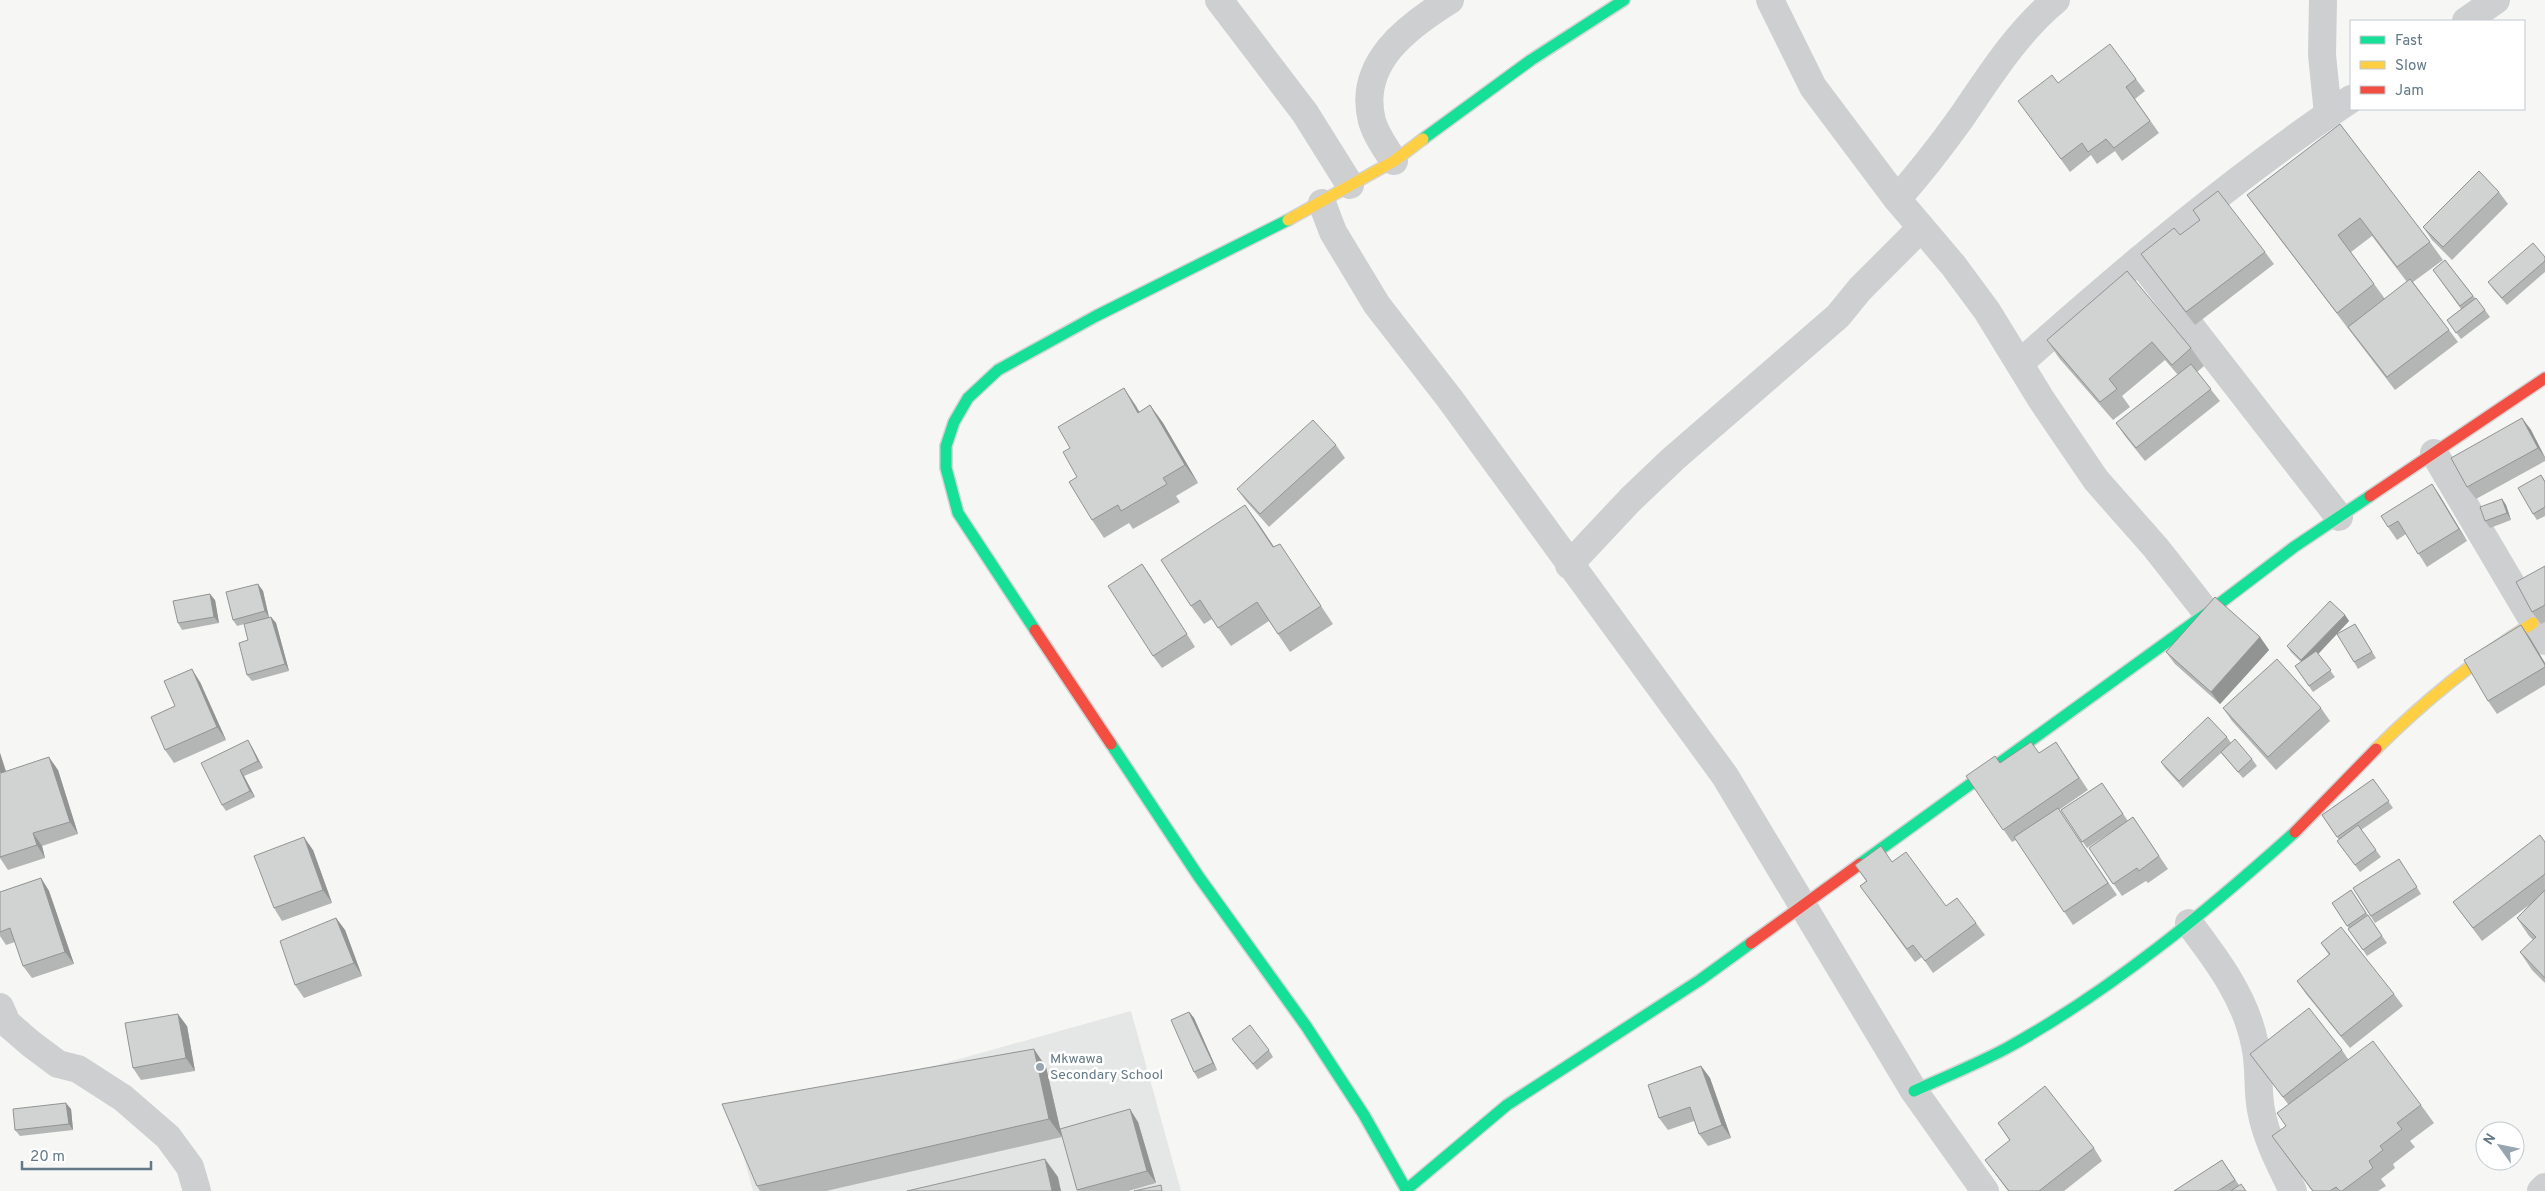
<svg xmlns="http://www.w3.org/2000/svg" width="2545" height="1191" viewBox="0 0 2545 1191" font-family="Overpass,sans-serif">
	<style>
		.built { fill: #e5e6e6 }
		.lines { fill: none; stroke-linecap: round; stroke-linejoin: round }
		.fast-casing { stroke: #d2d4d4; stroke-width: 14 }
		.slow-casing { stroke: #d2d4d4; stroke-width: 14 }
		.jam-casing { stroke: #d2d4d4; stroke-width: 14 }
		.street { stroke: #cecfd0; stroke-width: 28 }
		.fast { stroke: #16e098; stroke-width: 11 }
		.slow { stroke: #ffcf43; stroke-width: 11 }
		.jam { stroke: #f24e42; stroke-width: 11 }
		.wall { fill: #b4b5b5; fill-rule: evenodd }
		.shaded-wall { fill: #929393 }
		.building { fill: #d1d2d2; stroke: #929393 }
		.poi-dot { fill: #97a5ae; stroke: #fff; stroke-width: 2 }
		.labels { text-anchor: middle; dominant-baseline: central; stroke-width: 5; stroke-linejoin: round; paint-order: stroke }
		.poi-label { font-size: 14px; fill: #647987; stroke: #fff; text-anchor: start }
	</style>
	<rect width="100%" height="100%" fill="#f6f6f5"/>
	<!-- built -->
	<polygon class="built" points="1131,1011 1181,1191 753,1191 734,1122"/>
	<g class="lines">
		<defs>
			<g id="fast">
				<polyline points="1423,139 1531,60 1624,0"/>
				<polyline points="1035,630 958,513 946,468 946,446 954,422 968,398 998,370 1096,316 1288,220"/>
				<polyline points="1111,744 1199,877 1306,1026 1364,1115 1407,1191"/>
				<polyline points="1860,864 2207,613 2294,547 2370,496"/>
				<path d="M1914,1091C1945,1077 1977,1064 2007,1048C2112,990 2206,912 2295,832"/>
				<polyline points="1406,1190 1507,1105 1700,980 1751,943"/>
			</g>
			<g id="slow">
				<polyline points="1288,220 1394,161 1423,139"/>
				<path d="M2376,749C2424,701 2476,659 2533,623"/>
			</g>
			<g id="jam">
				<polyline points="2370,496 2545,378"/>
				<polyline points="1035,630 1111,744"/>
				<polyline points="2295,832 2376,749"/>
				<polyline points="1751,943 1860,864"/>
			</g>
		</defs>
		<!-- fast casing -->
		<use href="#fast" class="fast-casing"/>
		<!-- slow casing -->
		<use href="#slow" class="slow-casing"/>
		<!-- jam casing -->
		<use href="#jam" class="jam-casing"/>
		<!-- street -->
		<g class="street">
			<polyline points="1219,0 1305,113 1350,185"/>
			<polyline points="1770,0 1813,87 1897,199 1953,265 1987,311 2041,399 2096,480 2156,548 2207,613"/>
			<polyline points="2323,0 2322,55 2328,114"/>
			<polyline points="2466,21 2496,0"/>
			<path d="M1394,161C1386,149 1376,135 1372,121C1357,63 1408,26 1450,0"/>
			<path d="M1897,199C1920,173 1941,146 1961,118C1989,77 2017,32 2056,0"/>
			<polyline points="1322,203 1333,232 1377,305 1450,399 1725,776 1914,1091 1985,1191"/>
			<polyline points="2139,260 2339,517"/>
			<path d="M2020,363C2126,269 2234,177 2351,99"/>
			<polyline points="2434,453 2545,641"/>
			<polyline points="1569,565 1630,500 1673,459 1838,316 1860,289 1921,228"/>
			<path d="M2189,923C2217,960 2246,998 2255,1045C2260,1066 2257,1089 2261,1110C2266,1138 2280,1165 2293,1191"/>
			<polyline points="0,1007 7,1023 30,1043 58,1064 78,1069 123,1098 168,1137 190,1167 197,1191"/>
			<polyline points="2541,1191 2545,1187"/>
		</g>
		<!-- fast -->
		<use href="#fast" class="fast"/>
		<!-- slow -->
		<use href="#slow" class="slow"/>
		<!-- jam -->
		<use href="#jam" class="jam"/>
	</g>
	<!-- wall -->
	<g class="wall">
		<polygon points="2136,79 2145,91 2135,99 2159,133 2122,161 2115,151 2097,164 2091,155 2070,172 2027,113 2058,83"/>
		<path d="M2340,124L2430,242L2443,260L2413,282L2458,342L2395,390L2260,213L2247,195ZM2372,236L2407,282L2385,299L2351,252Z"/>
		<polygon points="2499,192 2508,204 2452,260 2432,240 2423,227"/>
		<polygon points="2180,235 2265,252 2274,264 2195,325 2141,254"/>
		<polygon points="2545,257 2545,272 2507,305 2493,289 2488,282"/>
		<polygon points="2445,260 2475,298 2485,310 2490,317 2461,339 2447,320 2461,309 2433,270"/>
		<polygon points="2127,271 2191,348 2204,366 2197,372 2220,401 2145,461 2125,436 2116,423 2178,375 2165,360 2122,396 2130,407 2113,420 2059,358 2047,340"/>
		<polygon points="1124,388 1139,412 1150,405 1163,423 1198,483 1176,496 1180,502 1133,529 1129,523 1104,538 1092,520 1077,477 1070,448"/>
		<polygon points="2522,418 2531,430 2545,457 2545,461 2476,499 2467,487"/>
		<polygon points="1336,445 1345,458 1269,527 1246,501 1237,489"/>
		<polygon points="2541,475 2545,481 2545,516 2537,520 2533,514"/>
		<polygon points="2432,484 2440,496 2467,541 2427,567 2406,534 2397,540 2388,527"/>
		<polygon points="2502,499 2506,505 2511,520 2490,528 2485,521"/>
		<polygon points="1258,523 1274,547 1292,562 1333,624 1290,652 1269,621 1231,646 1212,619 1204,624 1191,606"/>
		<polygon points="1142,564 1195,647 1162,668 1153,656"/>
		<polygon points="2545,566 2545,622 2541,624 2532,612"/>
		<polygon points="258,584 263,591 269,617 271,617 276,623 289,671 252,681 247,675 248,623 237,626 233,620"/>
		<polygon points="215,600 219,623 182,630 178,623"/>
		<polygon points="2345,615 2349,621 2318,654 2335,677 2313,692 2295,666 2301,662 2291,652 2287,646"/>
		<polygon points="2355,624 2376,658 2358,669 2354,662"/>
		<polygon points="2521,625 2530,638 2545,663 2545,685 2497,714 2488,701"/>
		<polygon points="2260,637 2269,650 2220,704 2175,664 2166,652"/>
		<polygon points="200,682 226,740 174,763 165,750 175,706"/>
		<polygon points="2223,708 2321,708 2330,721 2276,770 2232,721"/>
		<polygon points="2227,737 2231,743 2252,759 2257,766 2243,778 2221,753 2183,788 2165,768 2161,762"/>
		<polygon points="252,747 263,768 244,776 255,797 226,811 222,805"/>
		<polygon points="0,753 6,771 58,770 78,834 42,846 45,858 8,870 0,858"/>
		<polygon points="2039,753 2064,754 2088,790 2059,810 2117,895 2073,925 2016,840 2012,842 1966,776 2000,763"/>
		<polygon points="2373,779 2393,808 2361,830 2381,857 2360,872 2337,841 2339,840 2322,815"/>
		<polygon points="2102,783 2128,821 2087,848 2061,810"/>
		<polygon points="2133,817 2168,869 2148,883 2146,881 2122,896 2089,848"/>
		<polygon points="2545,842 2545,983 2532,970 2520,952 2533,940 2529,936 2517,918 2529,905 2482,941 2453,902"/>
		<polygon points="313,850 332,903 282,921 274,908"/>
		<polygon points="2399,859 2421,894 2375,923 2353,888"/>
		<polygon points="1892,862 1946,906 1976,923 1985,935 1933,973 1922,957 1915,962 1860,886 1866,881 1855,865"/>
		<polygon points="41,878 49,891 74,964 32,978 23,966 15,942 6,945 0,936 0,892"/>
		<polygon points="2351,890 2387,943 2367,956 2332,903"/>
		<polygon points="336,918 345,930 362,976 304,998 295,985"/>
		<polygon points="2321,943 2394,994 2403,1006 2350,1048 2306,994 2297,981 2329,955"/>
		<polygon points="1189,1012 1194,1018 1217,1070 1198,1079 1194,1072"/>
		<polygon points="187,1026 195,1071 141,1080 133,1068"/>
		<polygon points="1232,1039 1269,1050 1273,1057 1257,1070"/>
		<polygon points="2342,1050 2348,1059 2421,1105 2434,1123 2410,1141 2415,1147 2393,1164 2395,1168 2381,1179 2386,1186 2378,1191 2312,1191 2272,1136 2286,1126 2288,1104 2250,1054"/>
		<polygon points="1701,1066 1710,1078 1731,1138 1708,1146 1699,1134 1694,1121 1668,1130 1659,1118"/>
		<polygon points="1046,1067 1062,1137 826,1191 760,1191 757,1186"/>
		<polygon points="71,1109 73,1130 20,1136 15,1130"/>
		<polygon points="1138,1122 1156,1183 1128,1191 1078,1191 1077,1190"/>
		<polygon points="1998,1123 2094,1148 2102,1161 2064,1191 2008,1191 1985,1160 2010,1141"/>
		<polygon points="2222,1160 2239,1185 2246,1191 2174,1191"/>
	</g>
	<!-- shaded-wall -->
	<g class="shaded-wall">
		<polygon points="1124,388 1136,406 1150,431 1138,413"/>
		<polygon points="1150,405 1163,423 1198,483 1185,465"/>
		<polygon points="2522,418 2531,430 2545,458 2538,448"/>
		<polygon points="2432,484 2440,496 2467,541 2459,529"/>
		<polygon points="2502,499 2506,505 2511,520 2507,513"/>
		<polygon points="1245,505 1258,523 1286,565 1273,547"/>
		<polygon points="1142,564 1151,577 1195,647 1187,634"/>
		<polygon points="258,584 263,591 269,618 265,611"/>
		<polygon points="210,594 215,600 219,623 214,617"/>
		<polygon points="2345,615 2349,621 2306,667 2301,660"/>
		<polygon points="271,617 276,623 289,671 285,664"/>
		<polygon points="2521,625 2530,638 2545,663 2545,665"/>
		<polygon points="2260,637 2269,650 2220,704 2211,692"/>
		<polygon points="192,669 200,682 226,740 217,727"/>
		<polygon points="248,740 252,747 263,768 258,761"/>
		<polygon points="0,753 10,785 1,773 0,769"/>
		<polygon points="49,757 58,770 78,834 70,822"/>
		<polygon points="240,770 244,776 255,797 250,791"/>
		<polygon points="33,833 42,846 45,858 37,845"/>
		<polygon points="304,837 313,850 332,903 323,890"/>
		<polygon points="41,878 49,891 74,964 65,952"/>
		<polygon points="336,918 345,930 362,976 354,963"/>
		<polygon points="1189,1012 1194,1018 1217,1070 1213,1063"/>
		<polygon points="178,1014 187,1026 195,1071 186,1058"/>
		<polygon points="1034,1049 1046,1067 1062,1137 1049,1119"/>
		<polygon points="1701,1066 1710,1078 1731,1138 1722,1125"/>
		<polygon points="66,1103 71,1109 73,1130 69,1124"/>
		<polygon points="1130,1109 1138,1122 1156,1183 1147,1171"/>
		<polygon points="1045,1159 1058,1177 1061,1191 1052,1191"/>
	</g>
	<!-- building -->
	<g class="building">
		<polygon points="2110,44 2136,79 2126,87 2150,121 2114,148 2106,139 2088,152 2082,143 2061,159 2018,101 2052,75 2058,83"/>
		<polygon points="2340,124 2430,242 2397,267 2360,218 2338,235 2374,284 2337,313 2247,195"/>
		<polygon points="2479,171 2499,192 2443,247 2423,227"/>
		<polygon points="2218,191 2265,252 2186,312 2141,254 2174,228 2180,235 2200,220 2193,210"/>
		<polygon points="2533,243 2545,257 2545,261 2502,298 2488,282"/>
		<polygon points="2445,260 2473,296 2460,306 2433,270"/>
		<polygon points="2127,271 2191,348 2172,365 2152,342 2109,379 2117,389 2100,402 2047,340"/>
		<polygon points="2410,279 2449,330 2387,377 2348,327"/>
		<polygon points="2476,298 2485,310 2456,333 2447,320"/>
		<polygon points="2191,364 2211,389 2136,448 2116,423"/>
		<polygon points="1124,388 1138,413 1150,405 1185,465 1163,478 1167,484 1121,511 1118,505 1092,520 1069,482 1077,477 1063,452 1070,448 1058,427"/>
		<polygon points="2522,418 2538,448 2467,487 2451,458"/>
		<polygon points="1313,420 1336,445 1260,514 1237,489"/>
		<polygon points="2541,475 2545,482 2545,507 2533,514 2518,488"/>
		<polygon points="2432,484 2459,529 2418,554 2398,521 2388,527 2381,516"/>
		<polygon points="2502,499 2507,513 2485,521 2480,507"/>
		<polygon points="1245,505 1273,547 1280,544 1321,606 1278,634 1257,602 1218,628 1200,600 1191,606 1161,560"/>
		<polygon points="1142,564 1187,634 1153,656 1108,586"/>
		<polygon points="2545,566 2545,605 2532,612 2516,582"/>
		<polygon points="258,584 265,611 233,620 226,592"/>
		<polygon points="210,594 214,617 178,623 173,601"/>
		<polygon points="2215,597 2260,637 2211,692 2166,652"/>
		<polygon points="2330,601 2345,615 2301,660 2287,646"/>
		<polygon points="271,617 285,664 247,675 239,643 248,640 244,624"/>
		<polygon points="2355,624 2372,652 2354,662 2337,634"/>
		<polygon points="2521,625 2545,665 2545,667 2488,701 2464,660"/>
		<polygon points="2316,651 2331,670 2309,686 2295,666"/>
		<polygon points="2277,659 2321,708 2268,757 2223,708"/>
		<polygon points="192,669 217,727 165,750 151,717 175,706 164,681"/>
		<polygon points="2208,717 2227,737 2179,781 2161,762"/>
		<polygon points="2235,739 2252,759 2238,772 2221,752"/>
		<polygon points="248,740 258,761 240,770 250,791 222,805 201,763"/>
		<polygon points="2031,742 2039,753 2056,742 2079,778 2003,830 1966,776 1995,756 2000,763"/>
		<polygon points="49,757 70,822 33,833 37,845 0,857 0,769 1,773"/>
		<polygon points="2373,779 2389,801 2337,837 2322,815"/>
		<polygon points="2102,783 2123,814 2082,842 2061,810"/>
		<polygon points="2058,808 2108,883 2064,912 2014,837"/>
		<polygon points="2133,817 2159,856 2139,871 2137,868 2113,884 2089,848"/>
		<polygon points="2358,825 2376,850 2355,865 2337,841"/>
		<polygon points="2540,835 2545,842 2545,874 2473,928 2453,902"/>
		<polygon points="304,837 323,890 274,908 254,856"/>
		<polygon points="1881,846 1892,862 1906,852 1946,906 1957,898 1976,923 1925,961 1913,945 1907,949 1860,886 1867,881 1855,865"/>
		<polygon points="2399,859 2417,887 2371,916 2353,888"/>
		<polygon points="41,878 65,952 23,966 10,928 0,932 0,892"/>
		<polygon points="2351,890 2366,913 2347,926 2332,903"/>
		<polygon points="2545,890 2545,978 2520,952 2536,937 2517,918"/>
		<polygon points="2368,915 2382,936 2363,950 2348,929"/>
		<polygon points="336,918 354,963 295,985 280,941"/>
		<polygon points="2341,927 2394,994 2341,1036 2297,981 2330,954 2321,943"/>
		<polygon points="2309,1008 2342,1050 2283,1097 2250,1054"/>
		<polygon points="1189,1012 1213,1063 1194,1072 1171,1020"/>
		<polygon points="178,1014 186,1058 133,1068 125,1023"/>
		<polygon points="1250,1025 1269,1050 1253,1064 1232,1039"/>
		<polygon points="2373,1041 2421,1105 2397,1123 2402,1129 2380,1146 2383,1150 2369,1161 2373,1168 2342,1191 2340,1191 2336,1187 2330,1191 2313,1191 2272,1136 2286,1126 2277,1113"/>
		<polygon points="1034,1049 1049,1119 757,1186 722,1104"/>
		<polygon points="1701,1066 1722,1125 1699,1134 1690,1107 1659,1118 1648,1085"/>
		<polygon points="2045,1086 2094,1148 2039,1191 2009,1191 1985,1160 2010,1140 1998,1123"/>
		<polygon points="66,1103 69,1124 15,1130 13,1109"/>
		<polygon points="1130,1109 1147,1171 1077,1190 1060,1129"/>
		<polygon points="1045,1159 1052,1191 907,1191"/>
		<polygon points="2222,1160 2235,1180 2218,1191 2174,1191"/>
		<polygon points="2241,1184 2246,1191 2231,1191"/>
		<polygon points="1161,1185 1162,1191 1134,1191"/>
	</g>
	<!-- markers -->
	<circle class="poi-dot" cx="1040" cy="1067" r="5"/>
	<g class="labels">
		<!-- poi labels -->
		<g class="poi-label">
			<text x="1050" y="1059">Mkwawa<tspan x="1050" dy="16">Secondary School</tspan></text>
		</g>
	</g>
	<!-- legend -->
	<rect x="2350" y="20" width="175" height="90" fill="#ffffff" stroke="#c1c9cf"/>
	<rect x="2360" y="36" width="25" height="8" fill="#16e098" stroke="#c1c9cf"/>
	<text x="2395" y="45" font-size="15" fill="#647987">Fast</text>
	<rect x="2360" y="61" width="25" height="8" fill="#ffcf43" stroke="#c1c9cf"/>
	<text x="2395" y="70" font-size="15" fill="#647987">Slow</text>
	<rect x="2360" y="86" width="25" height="8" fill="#f24e42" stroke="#c1c9cf"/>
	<text x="2395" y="95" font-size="15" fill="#647987">Jam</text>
	<!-- north arrow -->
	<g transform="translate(2500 1146) rotate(303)"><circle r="24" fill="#ffffff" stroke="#c1c9cf"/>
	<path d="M0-4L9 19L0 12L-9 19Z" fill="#97a5ae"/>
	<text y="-8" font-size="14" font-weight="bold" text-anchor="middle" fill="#647987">N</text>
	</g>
	<!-- scale -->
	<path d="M22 1161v8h129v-8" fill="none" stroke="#647987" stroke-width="2.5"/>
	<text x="30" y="1161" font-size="15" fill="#647987" stroke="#ffffff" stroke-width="4" paint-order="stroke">20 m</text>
</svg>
